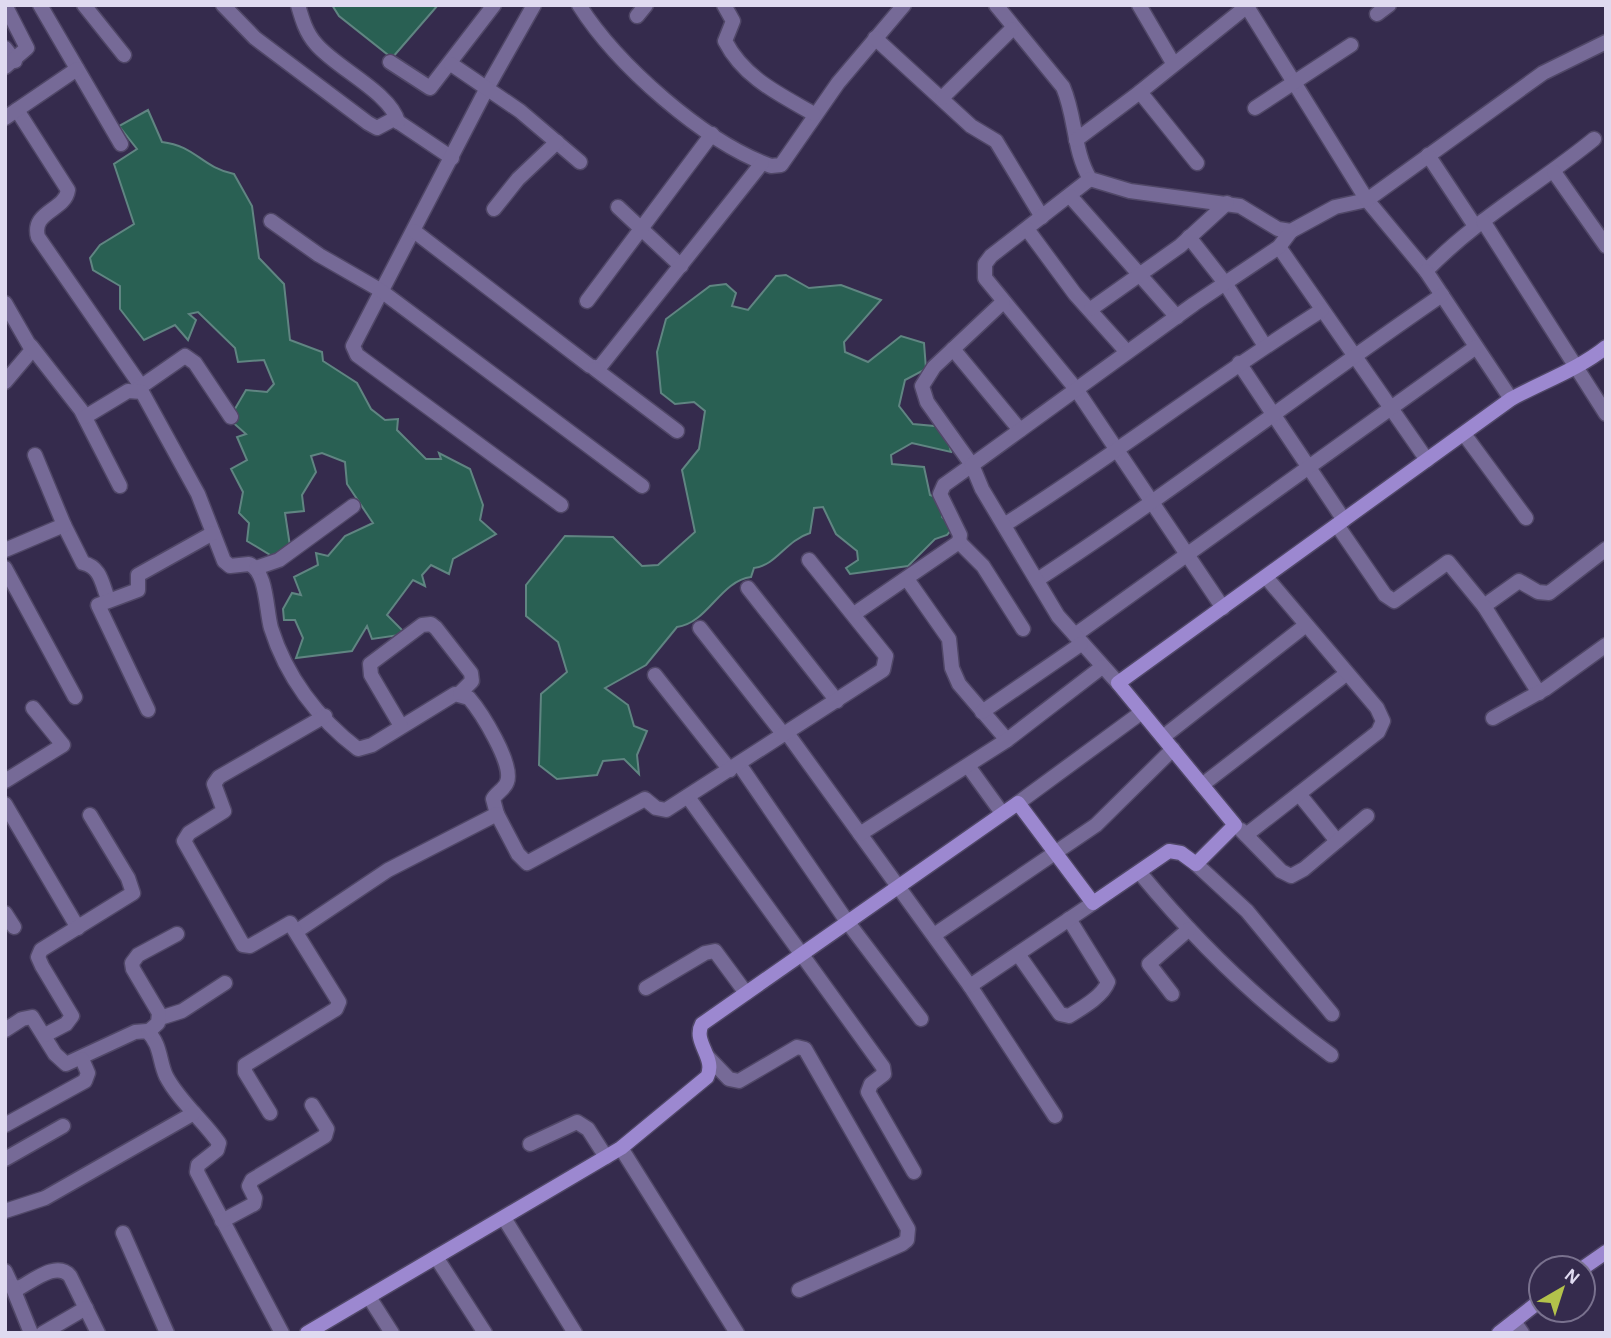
<svg xmlns="http://www.w3.org/2000/svg" width="1611" height="1338" viewBox="0 0 1611 1338" font-family="'Alegreya Sans',sans-serif">
	<style>
		.water { fill: #296053; stroke: #608582; stroke-width: 2 }
		.lines { fill: none; stroke-linecap: round; stroke-linejoin: round }
		.street-casing { stroke: #504767; stroke-width: 17 }
		.secondary-casing { stroke: #504767; stroke-width: 17 }
		.street { stroke: #766a97; stroke-width: 14 }
		.secondary { stroke: #9c88d0; stroke-width: 14 }
	</style>
	<rect width="100%" height="100%" fill="#352b4d"/>
	<!-- water -->
	<g class="water">
		<polygon points="332,5 438,5 392,58 339,16"/>
		<path d="M148,110L162,142C196,146 201,167 234,174L252,206L259,258L284,284L290,340L322,352L323,361L357,383L371,409L385,420L398,419L397,430L426,459H441L439,453L470,469L483,505L480,520L496,534L453,559L449,574L431,565L422,575L425,586L413,580L387,615L406,634L372,639L367,626L352,651L296,658L303,638L295,620H284L283,609L292,593L301,595L294,577L318,565L316,553L328,556L345,536L373,523L347,484L345,462L322,453L311,456L316,472L302,495L304,511L285,513L290,546L272,556L247,541L249,523L239,513L243,492L231,469L247,460L237,437L246,434L229,419L246,390L267,392L274,384L264,360L238,362L235,348L198,312L189,314L196,320L188,340L175,325L144,340L120,309V286L93,270L90,258L100,245L134,224L114,164L137,149L119,126Z"/>
		<path d="M786,275L809,288L841,285L881,300L844,342L845,352L868,362L901,336L924,343L926,369L905,380L899,406L913,424L945,427L951,452L912,443L891,455L892,464L924,467L930,495L944,500L942,517L953,528L947,535L935,539L908,566L850,574L846,568L858,560L857,551L836,534L823,507L814,508L810,533C785,541 777,565 754,568L751,577C720,581 708,623 677,627L646,665L605,688L628,705L634,726L647,731L637,755L639,774L624,759L603,761L597,775L557,779L539,765L541,694L567,672L558,642L526,616V585L565,536L613,537L642,566L658,565L695,532L682,470L699,449L705,411L694,402L675,404L661,393L657,352L666,319L710,286L726,284L736,293L732,306L748,310L776,276Z"/>
	</g>
	<g class="lines">
		<defs>
			<g id="street">
				<polyline points="40,5 121,144"/>
				<polyline points="84,5 124,55"/>
				<polyline points="223,5 255,38 368,123 377,128 394,119 452,158"/>
				<path d="M298,5C302,19 306,33 316,44C336,68 391,93 398,122"/>
				<polyline points="534,5 487,88 353,346 357,355 561,505"/>
				<path d="M579,5C617,65 704,142 771,166L781,165L838,83L904,5"/>
				<path d="M724,5L733,21L725,41C744,78 779,94 814,114"/>
				<path d="M996,5L1063,87C1076,117 1073,150 1090,179L1130,191L1240,206L1278,229L1291,231L1335,207L1367,200L1426,271C1476,219 1539,184 1594,139"/>
				<polyline points="1139,5 1173,63"/>
				<polyline points="1246,5 1367,200 1543,73 1606,42"/>
				<polyline points="1377,14 1389,5"/>
				<polyline points="637,16 646,5"/>
				<polyline points="875,38 971,126 996,141 1042,217"/>
				<polyline points="5,48 15,61"/>
				<polyline points="390,62 430,88 494,5"/>
				<polyline points="451,64 520,111 580,162"/>
				<polyline points="5,67 27,48 5,5"/>
				<polyline points="1140,92 1246,7"/>
				<polyline points="942,98 1012,29"/>
				<polyline points="1255,108 1351,45"/>
				<path d="M17,110L68,190C65,211 31,211 38,237L141,386"/>
				<polyline points="5,118 77,69"/>
				<polyline points="1076,140 1140,92 1197,163"/>
				<polyline points="1428,155 1475,226"/>
				<polyline points="1554,172 1606,246"/>
				<polyline points="1090,179 991,256 985,264 985,278 1076,389 1223,608"/>
				<polyline points="1070,196 1177,317"/>
				<polyline points="618,207 681,266"/>
				<polyline points="494,209 518,179 557,142"/>
				<polyline points="271,221 319,255 380,290 642,486"/>
				<polyline points="1483,221 1606,414"/>
				<polyline points="1027,229 1075,294 1127,352"/>
				<polyline points="414,231 590,366 599,368 762,163"/>
				<polyline points="1189,237 1225,283 1265,346"/>
				<polyline points="1279,247 1427,460"/>
				<polyline points="1426,271 1511,399"/>
				<polyline points="587,301 712,134"/>
				<polyline points="5,303 32,350 5,382"/>
				<polyline points="1091,309 1180,246 1227,203"/>
				<polyline points="31,346 81,410 120,486"/>
				<polyline points="953,349 1020,430"/>
				<polyline points="1239,363 1344,520"/>
				<polyline points="595,369 677,431"/>
				<polyline points="136,390 185,356 195,363 231,417"/>
				<path d="M85,417L128,391L142,392L198,494L224,561L230,566L249,564C267,571 266,610 271,628C286,676 317,718 358,749L372,745L455,694L469,698C481,712 514,764 507,782C505,789 496,793 493,799L497,814"/>
				<polyline points="1464,434 1526,518"/>
				<path d="M64,525L83,563C101,567 102,584 108,599"/>
				<path d="M1004,525C1112,457 1214,378 1322,310"/>
				<polyline points="1337,525 1385,595 1394,601 1448,562 1484,606 1519,581 1538,592 1549,593 1606,549"/>
				<polyline points="959,542 983,566 1023,629"/>
				<polyline points="5,550 64,525 35,455"/>
				<polyline points="5,568 75,697"/>
				<polyline points="256,568 279,560 353,506"/>
				<polyline points="907,579 949,639 952,668 959,684 1007,740"/>
				<path d="M1037,580C1175,490 1306,388 1442,295"/>
				<polyline points="748,588 837,701"/>
				<polyline points="1484,606 1539,693"/>
				<polyline points="854,614 959,542 960,535 940,494 944,485 972,465 927,402 922,386 934,367 1003,302"/>
				<polyline points="700,628 784,735"/>
				<polyline points="1075,635 1476,347"/>
				<polyline points="655,675 730,770"/>
				<polyline points="1118,683 1058,616 982,489 972,465 1194,304 1279,247 1291,231"/>
				<polyline points="148,710 98,605 138,590 138,575 213,533"/>
				<polyline points="982,712 1081,644"/>
				<polyline points="1493,718 1545,689 1606,645"/>
				<polyline points="401,726 371,675 370,664 422,625 431,624 436,628 471,673 472,681 460,693"/>
				<polyline points="787,733 970,986 1055,1116"/>
				<polyline points="1163,737 1306,625"/>
				<polyline points="739,764 846,920 921,1019"/>
				<polyline points="968,766 1002,813"/>
				<polyline points="5,781 63,745 33,708"/>
				<polyline points="1202,785 1346,674"/>
				<polyline points="1299,794 1337,841"/>
				<polyline points="688,797 883,1067 884,1074 871,1084 868,1092 914,1172"/>
				<polyline points="1018,803 1142,712"/>
				<polyline points="5,804 78,928"/>
				<polyline points="1241,830 1281,871 1291,876 1304,869 1367,816"/>
				<polyline points="860,834 1007,740 1102,667"/>
				<polyline points="1246,835 1378,732 1383,721 1377,708 1266,577"/>
				<polyline points="1196,864 1247,911 1332,1014"/>
				<path d="M1140,873C1196,941 1259,1003 1331,1055"/>
				<polyline points="5,913 14,927"/>
				<polyline points="297,931 388,870 497,814 518,854 527,863 645,799 656,808 666,810 883,670 886,656 809,560"/>
				<polyline points="934,935 1096,825 1173,749"/>
				<path d="M1018,954L1060,1014L1069,1016C1082,1008 1103,996 1108,982L1069,919"/>
				<polyline points="970,986 1093,903"/>
				<polyline points="646,988 705,953 715,951 746,993"/>
				<polyline points="1172,994 1149,964 1189,929"/>
				<polyline points="160,1018 182,1011 225,983"/>
				<path d="M5,1030L22,1019L32,1017L55,1054L66,1064L135,1032L147,1031C161,1044 159,1061 166,1076C179,1101 203,1120 219,1143L217,1150L198,1165L197,1172L282,1333"/>
				<polyline points="148,1032 158,1023 159,1013 133,969 132,963 138,955 177,934"/>
				<polyline points="45,1035 66,1024 72,1016 42,966 38,957 41,950 133,893 128,878 90,815"/>
				<polyline points="708,1057 729,1079 739,1081 797,1047 805,1049 908,1229 907,1240 902,1244 799,1290"/>
				<polyline points="270,1113 245,1072 245,1065 336,1009 339,1002 290,923 250,946 243,945 184,841 189,833 224,811 214,784 219,777 325,716"/>
				<polyline points="5,1125 85,1081 88,1073 82,1059"/>
				<polyline points="530,1144 577,1122 588,1129 606,1157"/>
				<polyline points="621,1148 737,1333"/>
				<polyline points="5,1159 63,1126"/>
				<polyline points="5,1211 45,1198 194,1113"/>
				<polyline points="504,1218 575,1333"/>
				<polyline points="222,1221 254,1204 255,1198 249,1186 252,1180 325,1136 327,1129 312,1105"/>
				<polyline points="123,1233 167,1333"/>
				<polyline points="436,1257 485,1333"/>
				<path d="M5,1271L12,1286L19,1288C34,1280 57,1261 70,1276L98,1333"/>
				<polyline points="12,1286 31,1333"/>
				<polyline points="369,1297 392,1333"/>
				<polyline points="1514,1321 1522,1333"/>
				<polyline points="43,1333 86,1308"/>
			</g>
			<g id="secondary">
				<polyline points="1583,1268 1606,1252"/>
				<path d="M307,1333L621,1148L707,1077C717,1058 692,1042 702,1024L1018,803L1093,903L1169,851L1181,853L1196,864L1235,825L1118,683L1511,399C1542,382 1579,369 1606,347"/>
				<polyline points="1499,1333 1541,1300"/>
			</g>
		</defs>
		<!-- street casing -->
		<use href="#street" class="street-casing"/>
		<!-- secondary casing -->
		<use href="#secondary" class="secondary-casing"/>
		<!-- street -->
		<use href="#street" class="street"/>
		<!-- secondary -->
		<use href="#secondary" class="secondary"/>
	</g>
	<!-- border -->
	<rect width="1611" height="1338" fill="none" stroke="#dfdaf0" stroke-width="14"/>
	<!-- north arrow -->
	<g transform="translate(1562 1289) rotate(39)"><circle r="33" fill="#352b4d" stroke="#79718e" stroke-width="2"/>
	<path d="M0-5L12 26L0 18L-12 26Z" fill="#b3c24b"/>
	<text y="-10" font-size="19" font-weight="bold" text-anchor="middle" fill="#dfdaf0">N</text>
	</g>
</svg>
